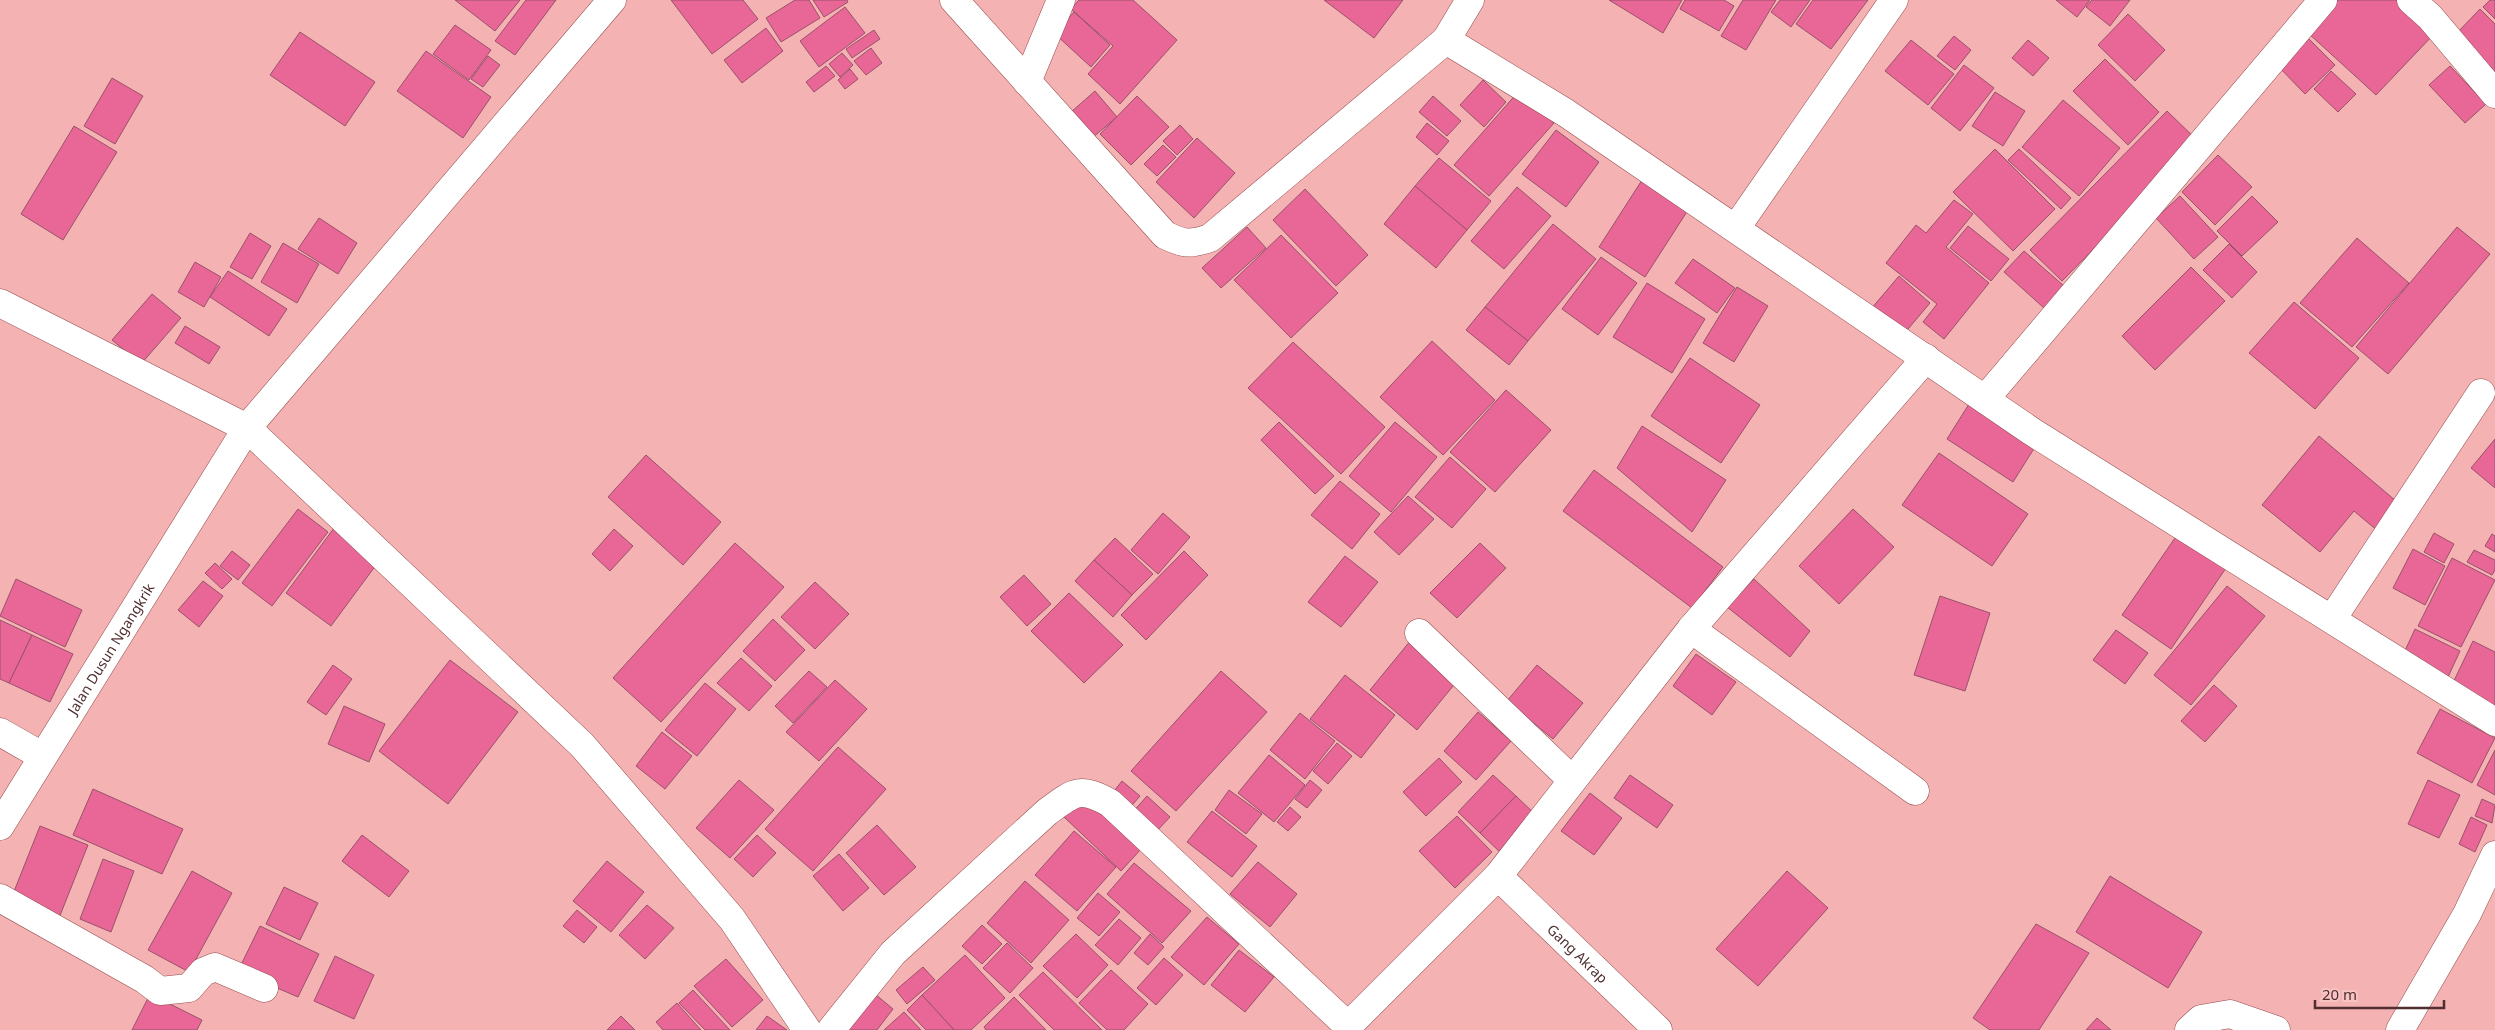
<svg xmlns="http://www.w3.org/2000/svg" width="2495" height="1030" viewBox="0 0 2495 1030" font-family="'Noto Sans',sans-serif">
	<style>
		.building { fill: #e86797; stroke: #99526a }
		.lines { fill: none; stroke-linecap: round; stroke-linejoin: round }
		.street-casing { stroke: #954c4e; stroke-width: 29 }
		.street { stroke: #fff; stroke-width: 28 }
		.labels { text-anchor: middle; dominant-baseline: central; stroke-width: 4; stroke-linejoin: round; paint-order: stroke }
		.street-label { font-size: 14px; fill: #512f30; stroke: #f8c4c3 }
	</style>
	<rect width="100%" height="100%" fill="#f5b2b2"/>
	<!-- building -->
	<g class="building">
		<polygon points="455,0 520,0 495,31"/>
		<polygon points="526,0 556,0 515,55 495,41"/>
		<polygon points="671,0 743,0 758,19 712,54"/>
		<polygon points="795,0 809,0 820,18 781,42 766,18"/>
		<polygon points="813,0 847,0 848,2 824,17"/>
		<polygon points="1079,0 1133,0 1177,40 1120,104 1088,74 1113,46 1071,9"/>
		<polygon points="1324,0 1403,0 1374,38"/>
		<polygon points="1609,0 1682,0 1663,33"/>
		<polygon points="1685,0 1724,0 1734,6 1719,31 1680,9"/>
		<polygon points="1743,0 1776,0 1746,50 1721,36"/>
		<polygon points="1780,0 1810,0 1791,27 1771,12"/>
		<polygon points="1813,0 1868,0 1831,49 1796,24"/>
		<polygon points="2056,0 2090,0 2077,17"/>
		<polygon points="2092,0 2130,0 2110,26 2086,7"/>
		<polygon points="2336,0 2399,0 2435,33 2376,95 2307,32"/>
		<polygon points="2490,0 2495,0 2495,19 2483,7"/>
		<polygon points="845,7 865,33 819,67 800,41"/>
		<polygon points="2480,9 2495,24 2495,74 2455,35"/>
		<polygon points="1074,12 1110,45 1091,67 1055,34"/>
		<polygon points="2128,14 2165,50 2135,81 2098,45"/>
		<polygon points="455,25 491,50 469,80 433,54"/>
		<polygon points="766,28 783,51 742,83 724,60"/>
		<polygon points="874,30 880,39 852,58 846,49"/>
		<polygon points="300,32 375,82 345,126 270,75"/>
		<polygon points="2305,35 2335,65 2305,94 2275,63"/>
		<polygon points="1954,36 1971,50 1955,70 1937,56"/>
		<polygon points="1911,40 1954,74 1928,105 1885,71"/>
		<polygon points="2028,40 2049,58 2033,76 2012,58"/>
		<polygon points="871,48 882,63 866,75 854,61"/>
		<polygon points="426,51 491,97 463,138 397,91"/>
		<polygon points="842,53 853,65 840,77 829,64"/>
		<polygon points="488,56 500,65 483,87 471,79"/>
		<polygon points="2105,59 2159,112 2128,145 2073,91"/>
		<polygon points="1964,65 1994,88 1960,131 1931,108"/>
		<polygon points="826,66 835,76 814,92 806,82"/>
		<polygon points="2450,66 2486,104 2465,123 2429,85"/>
		<polygon points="850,69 858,79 845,89 838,80"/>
		<polygon points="2331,71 2356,94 2338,112 2314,89"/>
		<polygon points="112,78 143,96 115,144 84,126"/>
		<polygon points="1483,80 1506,102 1484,127 1460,105"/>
		<polygon points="1095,91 1117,117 1092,138 1070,113"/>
		<polygon points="1518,92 1554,123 1489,196 1454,165"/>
		<polygon points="1995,92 2025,111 2003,146 1972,126"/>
		<polygon points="1137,96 1169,127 1131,165 1100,134"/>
		<polygon points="1433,96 1461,121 1447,136 1419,112"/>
		<polygon points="2063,100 2120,148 2079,196 2022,147"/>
		<polygon points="2167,111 2199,142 2062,281 2030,250"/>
		<polygon points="1427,123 1449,141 1437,155 1416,137"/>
		<polygon points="1180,125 1193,139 1177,155 1163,141"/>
		<polygon points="74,126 117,152 63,240 21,214"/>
		<polygon points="1556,130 1599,162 1566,207 1522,174"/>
		<polygon points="1197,138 1235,173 1194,218 1156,182"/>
		<polygon points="1163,145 1176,157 1157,176 1144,164"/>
		<polygon points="1995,149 2055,209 2013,251 1953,192"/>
		<polygon points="2019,149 2071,198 2061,209 2008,160"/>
		<polygon points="2218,155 2252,187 2215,225 2182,192"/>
		<polygon points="1439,158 1491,201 1467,230 1415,186"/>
		<polygon points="1644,177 1690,207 1645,277 1599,247"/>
		<polygon points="1415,186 1467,230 1436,268 1384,224"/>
		<polygon points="1517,187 1551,216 1504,269 1471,241"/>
		<polygon points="1305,189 1368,255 1336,286 1273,220"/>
		<polygon points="2180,196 2218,237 2194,259 2156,218"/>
		<polygon points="2252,196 2278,222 2242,256 2217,231"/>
		<polygon points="1954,200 1973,214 1946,247 1989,283 1944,339 1923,322 1937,304 1886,263 1916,225 1926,233"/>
		<polygon points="319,218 357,243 338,274 298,249"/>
		<polygon points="1553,224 1596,259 1528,341 1485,307"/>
		<polygon points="1968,226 2009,259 1991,281 1950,248"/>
		<polygon points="1247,227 1266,248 1221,288 1202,268"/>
		<polygon points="2457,227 2490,254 2388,374 2356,347"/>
		<polygon points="250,233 271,246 252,279 230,267"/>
		<polygon points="1281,235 1338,293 1291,338 1234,280"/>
		<polygon points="2357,238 2409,283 2352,347 2300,303"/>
		<polygon points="283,243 319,264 297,303 261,282"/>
		<polygon points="2229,244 2257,272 2232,298 2203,270"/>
		<polygon points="2024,251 2064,286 2044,308 2004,272"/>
		<polygon points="1601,257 1637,283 1598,335 1562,309"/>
		<polygon points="1693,259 1735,288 1717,313 1675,283"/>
		<polygon points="195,262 221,277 204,307 178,292"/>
		<polygon points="2191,267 2225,301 2155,370 2122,336"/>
		<polygon points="228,271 287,309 269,336 210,297"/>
		<polygon points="1899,276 1930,303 1903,335 1871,309"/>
		<polygon points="1647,283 1705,319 1672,373 1613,337"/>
		<polygon points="1737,287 1768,306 1734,362 1703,343"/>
		<polygon points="152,294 181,318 141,364 112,340"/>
		<polygon points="2294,302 2359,358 2315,409 2249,353"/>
		<polygon points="1485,307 1528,341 1509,365 1466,330"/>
		<polygon points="185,326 220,347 209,364 175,343"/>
		<polygon points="1432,341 1495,400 1443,455 1380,397"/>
		<polygon points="1293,342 1385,427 1341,474 1248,388"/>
		<polygon points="1690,358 1760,405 1721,463 1651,416"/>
		<polygon points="1506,390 1551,430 1495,492 1450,452"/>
		<polygon points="1969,404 2035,447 2013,482 1947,439"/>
		<polygon points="1279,422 1334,476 1315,494 1261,440"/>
		<polygon points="1395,422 1437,457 1391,512 1349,476"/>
		<polygon points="1642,426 1726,480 1692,532 1617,468"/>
		<polygon points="2319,436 2402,506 2379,532 2354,511 2320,552 2262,505"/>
		<polygon points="2495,439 2495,488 2471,468"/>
		<polygon points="1939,453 2028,514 1992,566 1902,505"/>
		<polygon points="646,455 721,522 683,565 608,497"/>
		<polygon points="1450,457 1486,489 1452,528 1415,497"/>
		<polygon points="1594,470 1723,567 1692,608 1563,511"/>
		<polygon points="1340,481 1380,514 1352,549 1311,515"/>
		<polygon points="1408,496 1434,519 1399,555 1374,532"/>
		<polygon points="298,509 328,532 272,606 242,583"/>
		<polygon points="1853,509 1894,547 1839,604 1799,566"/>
		<polygon points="1163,513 1190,537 1158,574 1131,550"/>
		<polygon points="334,528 379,561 331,626 286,593"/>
		<polygon points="614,529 633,546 610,571 592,554"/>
		<polygon points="2434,533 2454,544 2444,563 2424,552"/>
		<polygon points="2492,534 2495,536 2495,552 2485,546"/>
		<polygon points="2177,535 2226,568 2171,649 2122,615"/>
		<polygon points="1115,538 1153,574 1132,595 1094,560"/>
		<polygon points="735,543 784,587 661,722 613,678"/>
		<polygon points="1480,543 1506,568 1457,618 1430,593"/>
		<polygon points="2413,549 2445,566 2425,605 2393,588"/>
		<polygon points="2474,550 2495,560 2495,570 2492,575 2467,562"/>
		<polygon points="232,551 250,565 238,580 220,566"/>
		<polygon points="1184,551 1208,575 1146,640 1121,615"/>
		<polygon points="1345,556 1378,582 1341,627 1308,602"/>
		<polygon points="2452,558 2495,580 2461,647 2418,626"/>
		<polygon points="1094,560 1132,595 1113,617 1075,581"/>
		<polygon points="215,563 232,579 222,589 205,573"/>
		<polygon points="1024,575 1051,604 1027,626 1000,597"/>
		<polygon points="16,579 82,610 65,647 0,616"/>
		<polygon points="1754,579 1810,631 1790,657 1727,607"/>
		<polygon points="203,581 223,596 199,627 178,610"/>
		<polygon points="815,582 849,614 815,649 781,617"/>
		<polygon points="2227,586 2265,616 2191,705 2154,675"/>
		<polygon points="1069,593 1123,645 1084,683 1031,631"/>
		<polygon points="1940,596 1990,613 1965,691 1914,675"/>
		<polygon points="773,619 805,650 775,681 743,651"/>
		<polygon points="0,620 32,635 9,683 0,679"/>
		<polygon points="2415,629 2460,651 2448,677 2403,655"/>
		<polygon points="2116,630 2148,653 2125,684 2093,660"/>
		<polygon points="32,635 73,654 50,702 9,683"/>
		<polygon points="1411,640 1458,680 1417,730 1370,690"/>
		<polygon points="2473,641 2495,652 2495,708 2451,687"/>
		<polygon points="1696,654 1736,682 1712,715 1673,686"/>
		<polygon points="741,658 772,686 749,711 717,683"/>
		<polygon points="450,660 518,712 448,804 379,751"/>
		<polygon points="333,665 352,679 326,715 307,702"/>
		<polygon points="1537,665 1583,703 1553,739 1507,701"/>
		<polygon points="809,671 827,687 793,723 775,706"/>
		<polygon points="1221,671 1267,712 1176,811 1131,771"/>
		<polygon points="1345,675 1395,715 1361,758 1310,719"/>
		<polygon points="835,680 867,709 819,761 786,732"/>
		<polygon points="705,683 736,709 697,756 665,730"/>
		<polygon points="2214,685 2237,706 2205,742 2181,721"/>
		<polygon points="344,706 385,724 369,762 328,744"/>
		<polygon points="2440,709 2495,738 2472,783 2417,753"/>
		<polygon points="1478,712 1511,741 1476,780 1444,751"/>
		<polygon points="1300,713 1335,741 1305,779 1270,750"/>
		<polygon points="662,732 692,756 665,789 636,766"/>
		<polygon points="1337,743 1352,756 1328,784 1313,771"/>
		<polygon points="838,747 886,789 813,871 765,829"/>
		<polygon points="2495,750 2495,795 2477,785"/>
		<polygon points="1269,755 1305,785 1274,822 1238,793"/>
		<polygon points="1439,758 1462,782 1426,816 1403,792"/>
		<polygon points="1493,775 1516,796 1480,833 1458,812"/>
		<polygon points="1630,775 1673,805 1657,828 1614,798"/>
		<polygon points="739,780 774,810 730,858 696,828"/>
		<polygon points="1310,780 1322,790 1307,808 1295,799"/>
		<polygon points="2428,780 2460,795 2439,838 2408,824"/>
		<polygon points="1122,781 1140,796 1128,810 1111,795"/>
		<polygon points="93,789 183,829 162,874 73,835"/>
		<polygon points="1229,790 1262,814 1246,834 1215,810"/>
		<polygon points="1590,793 1622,818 1594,855 1561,831"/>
		<polygon points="1085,795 1142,848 1121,871 1064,817"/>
		<polygon points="1147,796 1170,817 1153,835 1131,814"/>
		<polygon points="1516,796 1538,817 1503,855 1480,833"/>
		<polygon points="2482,799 2495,805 2492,823 2475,816"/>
		<polygon points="1290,807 1301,817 1288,831 1277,822"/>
		<polygon points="1212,811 1257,846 1232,877 1187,842"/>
		<polygon points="1457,816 1492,852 1455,888 1419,851"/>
		<polygon points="2471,817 2487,825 2475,852 2459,844"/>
		<polygon points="877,825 916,867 884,895 846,853"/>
		<polygon points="40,826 88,845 59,918 11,899"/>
		<polygon points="1074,831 1116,867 1077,911 1035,875"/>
		<polygon points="362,835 409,871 389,897 342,861"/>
		<polygon points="757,835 776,853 753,877 734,859"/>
		<polygon points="839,854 869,888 843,911 813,876"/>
		<polygon points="103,859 134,871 111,932 80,919"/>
		<polygon points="607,861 644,892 611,932 573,901"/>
		<polygon points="1258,862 1297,894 1270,927 1230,894"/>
		<polygon points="1134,863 1191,911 1162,943 1107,894"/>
		<polygon points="192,871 232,893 189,972 148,950"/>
		<polygon points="1787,871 1828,908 1758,986 1716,949"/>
		<polygon points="2110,876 2202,932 2168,988 2076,932"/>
		<polygon points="1025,881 1069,920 1031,963 987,923"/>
		<polygon points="284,887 318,903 300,940 266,924"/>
		<polygon points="1098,893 1120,912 1099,936 1077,918"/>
		<polygon points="647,905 674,928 645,959 619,935"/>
		<polygon points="577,910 597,927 584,943 563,926"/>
		<polygon points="1207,917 1239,944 1204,985 1171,957"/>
		<polygon points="1119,919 1141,938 1118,965 1095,945"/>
		<polygon points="2036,924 2089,953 2039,1030 1990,1030 1973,1018"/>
		<polygon points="982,925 1002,944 982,964 962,946"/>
		<polygon points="260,926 319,954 298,997 238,971"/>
		<polygon points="1076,934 1108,965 1077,998 1043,966"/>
		<polygon points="1150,934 1164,947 1148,965 1134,953"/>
		<polygon points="1007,943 1033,968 1010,993 983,968"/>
		<polygon points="1239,950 1274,977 1245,1012 1211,985"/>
		<polygon points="965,955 1005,998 971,1030 954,1030 922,995"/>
		<polygon points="335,956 374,975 354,1019 314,1001"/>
		<polygon points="1164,958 1183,975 1156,1005 1137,988"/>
		<polygon points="726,959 763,1000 732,1027 694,986"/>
		<polygon points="923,967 935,980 907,1004 896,990"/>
		<polygon points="1111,970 1148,1004 1124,1030 1107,1030 1079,1003"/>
		<polygon points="1043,972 1102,1030 1054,1030 1019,995"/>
		<polygon points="869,989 893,1009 877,1030 839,1030"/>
		<polygon points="693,990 730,1030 705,1030 679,1003"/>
		<polygon points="150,994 202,1020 197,1030 132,1030"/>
		<polygon points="922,995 954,1030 926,1030 907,1010"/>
		<polygon points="1014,997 1046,1030 986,1030 984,1027"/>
		<polygon points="677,1003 701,1030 663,1030 656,1022"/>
		<polygon points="904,1012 921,1030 884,1030"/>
		<polygon points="621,1016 635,1030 607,1030"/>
		<polygon points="767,1016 787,1030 756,1030"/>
		<polygon points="2097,1018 2111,1030 2086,1030"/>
	</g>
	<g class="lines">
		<defs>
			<g id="street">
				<path d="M954,0L1165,235C1184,244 1189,245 1210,238L1446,40"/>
				<polyline points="1470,0 1446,40 1566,113 2031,431 2495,722"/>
				<polyline points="2411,0 2430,17 2495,94"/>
				<polyline points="1027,82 1061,0"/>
				<polyline points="1736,228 1894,0"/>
				<polyline points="0,303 247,428 582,745 732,919 807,1030"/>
				<polyline points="1985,399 2323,0"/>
				<polyline points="2332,619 2481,393"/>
				<polyline points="1691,629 1915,791"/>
				<polyline points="1419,633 1572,780"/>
				<polyline points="0,732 42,756"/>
				<path id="s1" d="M0,826L247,428L612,0"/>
				<path id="s2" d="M1498,876L1658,1030"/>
				<polyline points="0,898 144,979 160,991 189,988 203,972 215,967 264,988"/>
				<path d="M831,1030L893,953L1047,812C1074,792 1079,786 1110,803L1348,1026L1498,876L1691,629L1926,358"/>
				<polyline points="2189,1030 2201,1019 2230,1014 2276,1030"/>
				<polyline points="2400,1030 2467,914 2495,855"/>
			</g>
		</defs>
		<!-- street casing -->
		<use href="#street" class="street-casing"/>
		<!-- street -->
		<use href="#street" class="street"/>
	</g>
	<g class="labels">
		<!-- street labels -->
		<g class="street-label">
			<text stroke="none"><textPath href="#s1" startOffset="209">Jalan Dusun Ngangkrik</textPath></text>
			<text stroke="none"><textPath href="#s2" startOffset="111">Gang Akrap</textPath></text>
		</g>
	</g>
	<!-- scale -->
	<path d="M2315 1000v8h129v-8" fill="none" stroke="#512f30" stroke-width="2.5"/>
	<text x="2322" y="1000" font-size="15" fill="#512f30" stroke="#f8c4c3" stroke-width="4" paint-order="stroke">20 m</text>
</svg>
